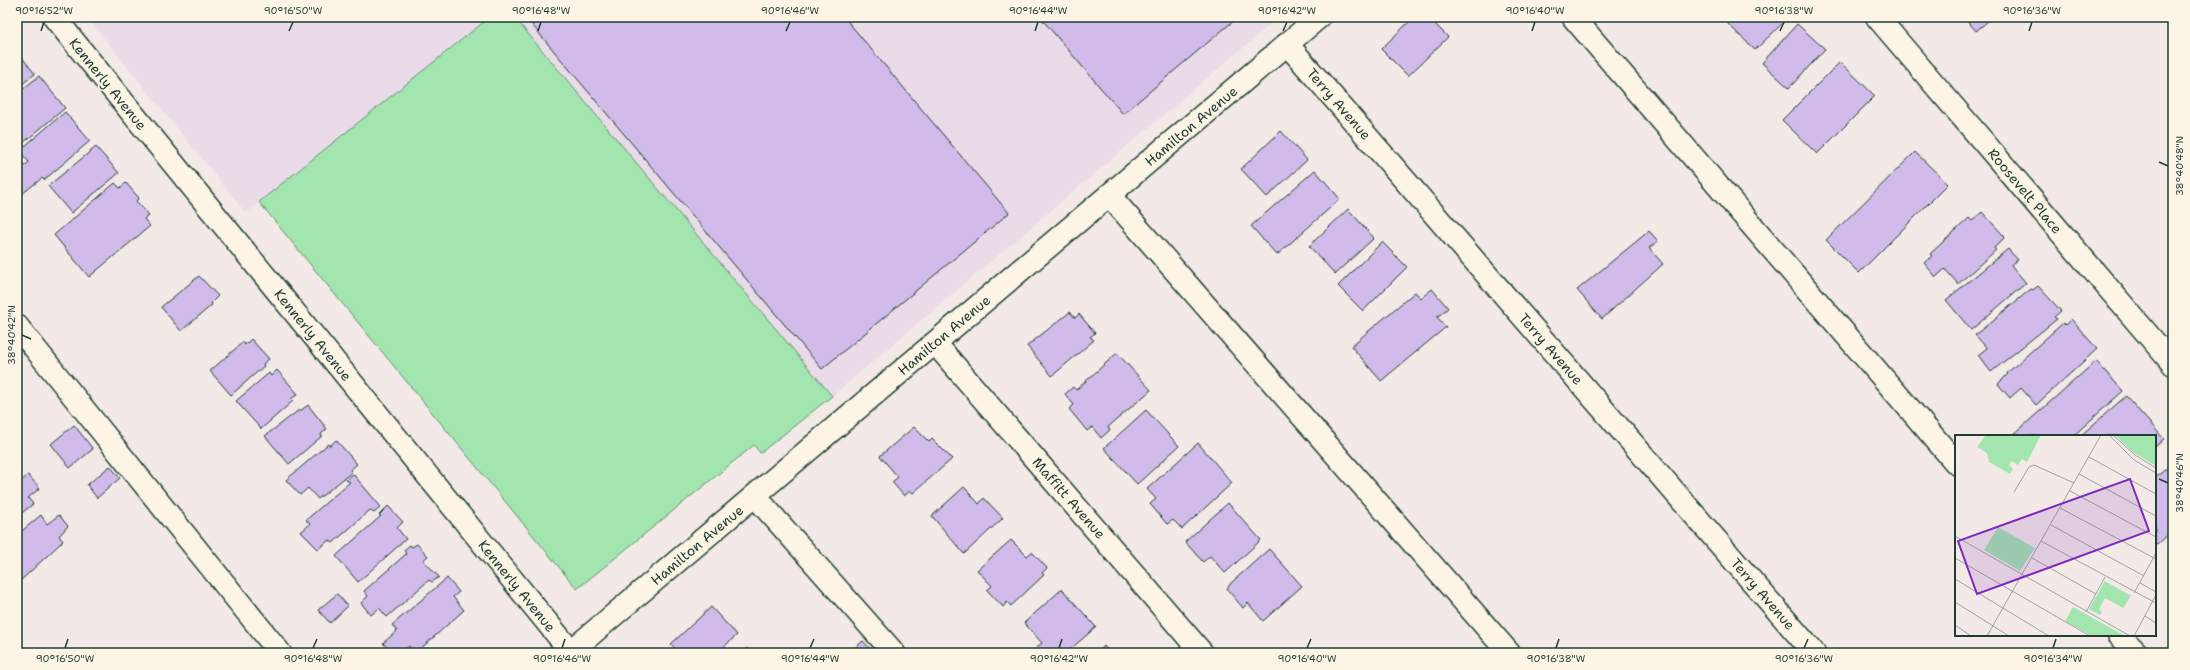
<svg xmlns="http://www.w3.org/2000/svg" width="2190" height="670" viewBox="0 0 2190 670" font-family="'Shantell Sans',sans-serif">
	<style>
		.built { fill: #e9dbe8 }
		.green { fill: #a3e5af; stroke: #619172 }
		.building { fill: #d1bbeb; stroke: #1f3d34 }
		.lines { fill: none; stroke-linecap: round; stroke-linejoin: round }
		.minor-casing { stroke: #1f3d34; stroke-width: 25 }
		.minor { stroke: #fcf5e5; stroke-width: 22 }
		.ticks { fill: none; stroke: #1f3d34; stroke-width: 1.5 }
		.labels { text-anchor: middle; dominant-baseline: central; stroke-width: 3; stroke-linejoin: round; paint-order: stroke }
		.street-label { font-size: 14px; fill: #1f3d34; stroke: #fcf5e5 }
		.inset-road { fill: none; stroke: #9ea49f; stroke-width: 1 }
		.view { fill: #7b2cbf; fill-opacity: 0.15; stroke: #7b2cbf; stroke-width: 2 }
		.inset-edge { fill: none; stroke: #1f3d34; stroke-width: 2 }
		.neatline { fill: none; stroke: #1f3d34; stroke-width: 1.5 }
		.ticks-label { font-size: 10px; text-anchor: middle; fill: #1f3d34 }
	</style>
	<rect width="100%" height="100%" fill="#f3e9e6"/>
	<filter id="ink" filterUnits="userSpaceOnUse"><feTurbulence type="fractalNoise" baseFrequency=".025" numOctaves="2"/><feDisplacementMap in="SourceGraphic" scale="8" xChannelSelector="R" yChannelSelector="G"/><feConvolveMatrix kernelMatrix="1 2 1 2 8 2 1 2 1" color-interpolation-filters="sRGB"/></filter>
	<g filter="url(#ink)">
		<!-- built -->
		<g class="built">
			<polygon points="87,17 490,17 246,213"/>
			<polygon points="514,17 1279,17 832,396"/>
		</g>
		<!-- green -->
		<polygon class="green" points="490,17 514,17 832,396 760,453 754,445 577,589 259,202"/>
		<!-- building -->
		<g class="building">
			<polygon points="541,17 844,17 1009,213 822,369 532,25"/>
			<polygon points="1040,17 1238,17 1123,114"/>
			<polygon points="1414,17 1428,17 1448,37 1408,76 1381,49"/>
			<polygon points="1733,17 1789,17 1755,50 1727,23"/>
			<polygon points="1964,17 1993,17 1976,31"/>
			<polygon points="1797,24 1825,49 1789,88 1762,63"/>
			<polygon points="17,51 35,74 17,88"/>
			<polygon points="1840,62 1875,96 1817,154 1782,120"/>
			<polygon points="39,76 65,108 17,148 17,94"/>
			<polygon points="65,112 90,141 44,180 42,178 22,194 17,187 17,172 29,162 19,151"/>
			<polygon points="1281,131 1307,160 1267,197 1241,169"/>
			<polygon points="96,147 119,173 71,213 48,186"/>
			<polygon points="1915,152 1948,184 1859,273 1826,240"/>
			<polygon points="1315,170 1340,199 1277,255 1251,226"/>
			<polygon points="115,183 120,188 126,183 139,198 136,201 149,215 144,219 150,226 89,277 54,235"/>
			<polygon points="1348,209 1374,238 1335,274 1309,246"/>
			<polygon points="1982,212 2005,237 1994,248 1996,250 1958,284 1945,269 1936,277 1924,263 1932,256 1930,254 1969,218 1972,221"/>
			<polygon points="1649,231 1658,241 1649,248 1663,264 1602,319 1577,290"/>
			<polygon points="1382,242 1407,267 1363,311 1338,286"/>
			<polygon points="2008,249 2018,260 2011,265 2026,283 1971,330 1946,300"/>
			<polygon points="199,276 218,296 211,303 212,305 181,331 161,307"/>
			<polygon points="2038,286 2061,311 2054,317 2057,319 1991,372 1978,355 1987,348 1975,335 2031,289 2033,290"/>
			<polygon points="1432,289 1448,308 1437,317 1446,327 1381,381 1351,346 1415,292 1421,298"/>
			<polygon points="1070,312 1075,318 1079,314 1095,333 1090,337 1094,340 1052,376 1027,346"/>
			<polygon points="2071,319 2097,349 2036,405 2021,388 2010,398 1998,384 2008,374 2007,373 2063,323 2065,325"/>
			<polygon points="251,339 269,359 263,364 264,366 231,395 210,371 243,342 245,345"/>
			<polygon points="1117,353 1151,390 1108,427 1110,430 1101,438 1092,427 1087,431 1069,409 1074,405 1065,394 1073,387 1076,390"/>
			<polygon points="2096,361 2123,391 2073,436 2012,436"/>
			<polygon points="277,370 298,394 291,399 293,401 261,429 236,401 269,373 271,376"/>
			<polygon points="2126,396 2164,439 2155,447 2155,436 2080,436"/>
			<polygon points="308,405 327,429 321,434 322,436 289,464 265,436 299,410 300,411"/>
			<polygon points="1146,410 1179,446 1137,484 1104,448"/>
			<polygon points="74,425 93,449 70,468 51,444"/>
			<polygon points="914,427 929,442 932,439 952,459 913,493 910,491 904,496 892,482 898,477 880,456"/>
			<polygon points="336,440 357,464 350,470 352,472 318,499 308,488 300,495 286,480 328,444 330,446"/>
			<polygon points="1198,443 1232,483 1182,529 1173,520 1167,524 1150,504 1156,499 1147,489"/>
			<polygon points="2173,463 2173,530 2155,547 2155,478"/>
			<polygon points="110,466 120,478 97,498 87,485"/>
			<polygon points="353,474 381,507 374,513 370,510 333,543 329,540 318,549 301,532 310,524 306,520 350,482 346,480"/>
			<polygon points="28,475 40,488 28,498 33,504 17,517 17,485"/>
			<polygon points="964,487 979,504 984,498 1003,518 964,554 932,516"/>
			<polygon points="1228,503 1261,540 1225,573 1210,556 1203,562 1185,542"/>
			<polygon points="388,506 403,522 397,528 406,539 358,582 336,556 381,516 379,515"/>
			<polygon points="41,515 47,524 59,515 68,526 59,536 63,541 17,584 17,535"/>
			<polygon points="1011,540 1027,556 1032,552 1047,568 1042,573 1044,575 1011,606 1007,602 1003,607 987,590 992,586 977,570"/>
			<polygon points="417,544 428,556 423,560 439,577 432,582 429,580 387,617 379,608 371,615 361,603 368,596 364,591 406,554 404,550 410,545 412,547"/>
			<polygon points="1269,549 1302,586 1263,621 1248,603 1243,608 1227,589 1231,583"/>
			<polygon points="447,578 459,592 453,597 464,610 416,653 409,646 401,653 392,653 383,643 397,631 392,625"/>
			<polygon points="1062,589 1096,627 1066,653 1041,653 1036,648 1042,643 1024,623"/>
			<polygon points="337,594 348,606 330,623 318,610"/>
			<polygon points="711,607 737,635 717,653 679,653 671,644"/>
			<polygon points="863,641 874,653 849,653"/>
			<polygon points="1104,646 1110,653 1097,653"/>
			<polygon points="747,648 751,653 742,653"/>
			<polygon points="155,649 159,653 150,653"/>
		</g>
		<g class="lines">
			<defs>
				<g id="minor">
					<polyline points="54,17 572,653"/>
					<polyline points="1573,17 1956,463"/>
					<polyline points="1877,17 2173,364"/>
					<polyline points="1287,44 1814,653"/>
					<polyline points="1109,195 1509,653"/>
					<polyline points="17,326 280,653"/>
					<polyline points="935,343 1202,653"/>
					<polyline points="755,496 894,653"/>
					<polyline points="2119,635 2137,653"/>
					<polyline points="569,653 1319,17"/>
				</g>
			</defs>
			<!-- minor casing -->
			<use href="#minor" class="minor-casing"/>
			<!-- minor -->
			<use href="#minor" class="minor"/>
		</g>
	</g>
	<!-- ticks -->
	<path class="ticks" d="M41,31L44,22M289,31L293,22M538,31L541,22M786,31L790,22M1035,31L1038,22M1283,31L1287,22M1532,31L1535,22M1780,31L1784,22M2029,31L2032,22M2159,162L2168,166M22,335L31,339M2159,479L2168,483M65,648L68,639M313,648L317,639M562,648L565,639M810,648L814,639M1059,648L1062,639M1307,648L1311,639M1556,648L1559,639M1804,648L1808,639M2053,648L2056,639"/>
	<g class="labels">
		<!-- street labels -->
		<g class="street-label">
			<text transform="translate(108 84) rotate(51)">Kennerly Avenue</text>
			<text transform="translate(1339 104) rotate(49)">Terry Avenue</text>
			<text transform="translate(1191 126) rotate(-40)">Hamilton Avenue</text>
			<text transform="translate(2025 191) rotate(50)">Roosevelt Place</text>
			<text transform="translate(313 335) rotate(51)">Kennerly Avenue</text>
			<text transform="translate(944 335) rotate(-40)">Hamilton Avenue</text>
			<text transform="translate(1551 349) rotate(49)">Terry Avenue</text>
			<text transform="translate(1069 498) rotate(49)">Maffitt Avenue</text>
			<text transform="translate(697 545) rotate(-40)">Hamilton Avenue</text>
			<text transform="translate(517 586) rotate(51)">Kennerly Avenue</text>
			<text transform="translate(1763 594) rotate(49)">Terry Avenue</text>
		</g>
	</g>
	<!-- overview -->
	<g transform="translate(1955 435)">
		<rect width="201" height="201" fill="#f3e9e6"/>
		<path d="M31,0H86L72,27L67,24L63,30L56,26L54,30L58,34L55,39L34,27L32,18L22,12ZM160,0H201V31L178,17ZM43,92L80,113L65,136L29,115ZM150,146L176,161L168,173L150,163L144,174L147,177L145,180L134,174ZM118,172L170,201H137L110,186Z" fill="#a3e5af"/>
		<path class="inset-road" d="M154,0L179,25L201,38M158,0L180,20L201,33M134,22L201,59M124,39L201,81M115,56L201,102M59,57L74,32L79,30L119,48M105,73L201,124M96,90L189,141M0,101L175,201M86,106L201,168M0,123L135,201M77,123L141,159M0,144L94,201M185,148L201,157M179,158L201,118M0,167L54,201M131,177L150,142M190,181L201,188M0,190L16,201M32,201L146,0M179,201L201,160"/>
		<path class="view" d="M175,44L194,96L22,159L3,106Z"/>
		<rect width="201" height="201" class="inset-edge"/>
	</g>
	<!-- margin -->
	<rect width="2190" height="670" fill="none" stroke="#fcf5e5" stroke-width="44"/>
	<rect x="22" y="22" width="2146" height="626" class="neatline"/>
	<g class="ticks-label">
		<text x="44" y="14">90°16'52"W</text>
		<text x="293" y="14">90°16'50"W</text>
		<text x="541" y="14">90°16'48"W</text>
		<text x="790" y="14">90°16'46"W</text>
		<text x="1038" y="14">90°16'44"W</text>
		<text x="1287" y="14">90°16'42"W</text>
		<text x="1535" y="14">90°16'40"W</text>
		<text x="1784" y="14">90°16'38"W</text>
		<text x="2032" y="14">90°16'36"W</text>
		<text transform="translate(2179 166) rotate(-90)" y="4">38°40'48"N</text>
		<text transform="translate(11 335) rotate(-90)" y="4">38°40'42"N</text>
		<text transform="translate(2179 483) rotate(-90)" y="4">38°40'46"N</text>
		<text x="65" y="662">90°16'50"W</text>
		<text x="313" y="662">90°16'48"W</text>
		<text x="562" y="662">90°16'46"W</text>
		<text x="810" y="662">90°16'44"W</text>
		<text x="1059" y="662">90°16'42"W</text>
		<text x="1307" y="662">90°16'40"W</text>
		<text x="1556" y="662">90°16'38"W</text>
		<text x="1804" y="662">90°16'36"W</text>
		<text x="2053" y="662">90°16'34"W</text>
	</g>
</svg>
